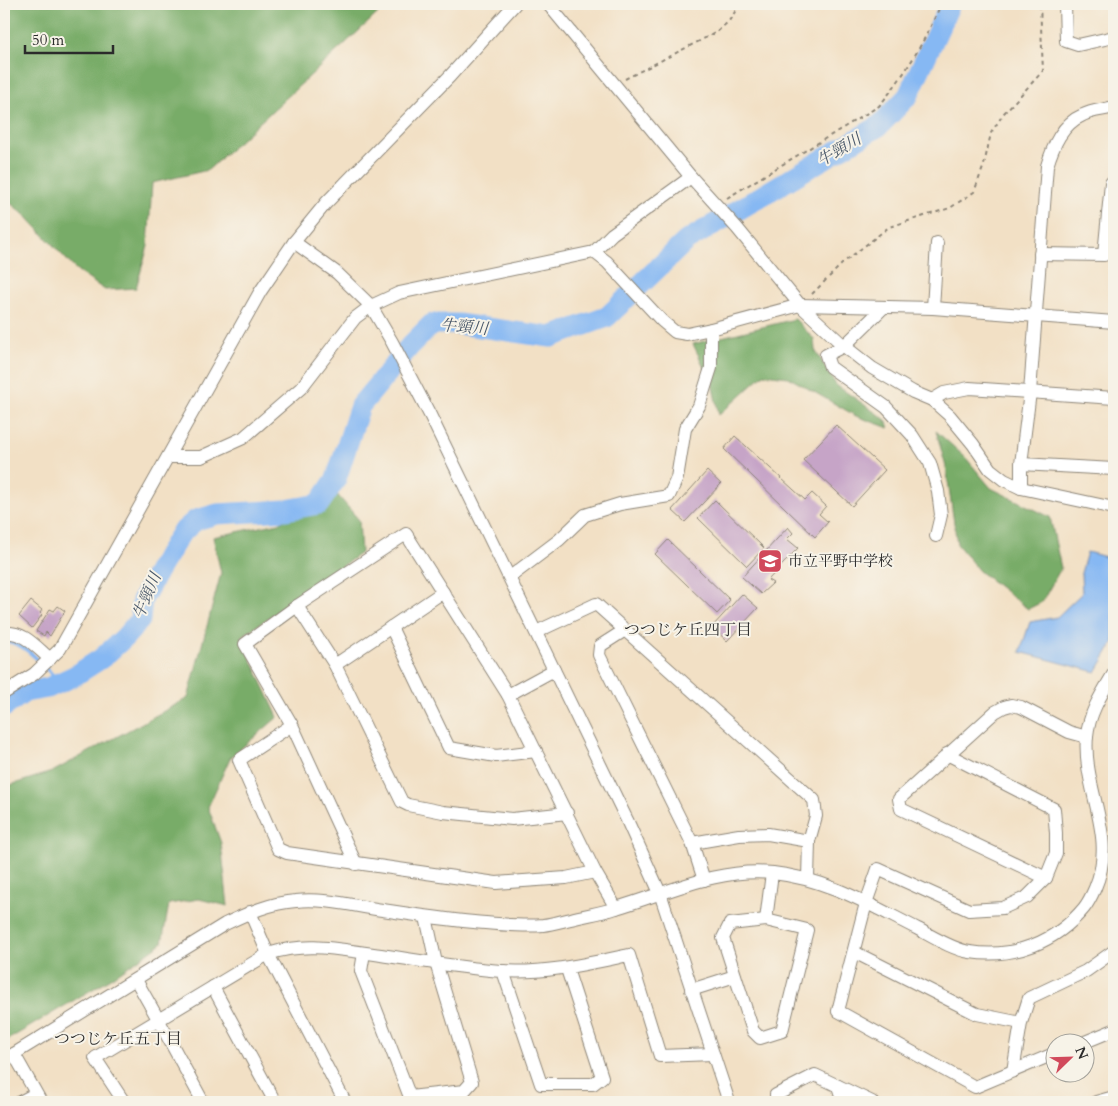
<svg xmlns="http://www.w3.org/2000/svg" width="1118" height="1106" viewBox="0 0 1118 1106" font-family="Cardo,'Noto Serif JP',serif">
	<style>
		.forest { fill: #78ac67; stroke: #526c49 }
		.water { fill: #86b8f3; stroke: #58728f }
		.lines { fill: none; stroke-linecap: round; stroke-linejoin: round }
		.stream { stroke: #86b8f3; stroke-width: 4 }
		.river { stroke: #86b8f3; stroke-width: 21 }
		.building { fill: #c6a4c7 }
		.minor-casing { stroke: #8e8678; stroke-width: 14 }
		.path { stroke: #8e8678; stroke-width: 2; stroke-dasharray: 4 4; stroke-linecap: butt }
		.minor { stroke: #fff; stroke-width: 12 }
		.labels { text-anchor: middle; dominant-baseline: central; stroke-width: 4; stroke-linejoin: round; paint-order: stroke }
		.poi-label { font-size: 15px; fill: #2b2b2b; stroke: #f7f3e8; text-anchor: start }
		.water-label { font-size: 16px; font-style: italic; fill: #465567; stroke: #f7f3e8 }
		.neighbourhood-label { font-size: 16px; fill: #2b2b2b; stroke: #f7f3e8 }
	</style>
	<rect width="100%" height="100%" fill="#f7f3e8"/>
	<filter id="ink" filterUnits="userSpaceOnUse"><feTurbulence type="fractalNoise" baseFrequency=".02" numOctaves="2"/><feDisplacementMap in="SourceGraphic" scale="10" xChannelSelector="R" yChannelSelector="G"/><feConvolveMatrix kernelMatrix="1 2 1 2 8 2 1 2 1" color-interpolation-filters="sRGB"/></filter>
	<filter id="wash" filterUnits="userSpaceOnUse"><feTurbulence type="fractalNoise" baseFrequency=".0096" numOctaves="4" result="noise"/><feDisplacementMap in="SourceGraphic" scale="20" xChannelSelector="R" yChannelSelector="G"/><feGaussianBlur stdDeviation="1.12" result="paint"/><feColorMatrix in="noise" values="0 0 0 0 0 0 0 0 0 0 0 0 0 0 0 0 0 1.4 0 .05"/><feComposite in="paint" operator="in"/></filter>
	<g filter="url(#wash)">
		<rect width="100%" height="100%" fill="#f2e0c5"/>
		<!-- forest -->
		<g class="forest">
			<polygon points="4,4 388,4 208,170 152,183 148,246 136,288 105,290 78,272 26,216 4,198"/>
			<polygon points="795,319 814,339 815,350 836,385 886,420 889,428 856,416 788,377 764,374 719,415 712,383 693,344"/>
			<polygon points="936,431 966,458 991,488 1050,517 1061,568 1042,602 1028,609 979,571 957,544 946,467"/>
			<polygon points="334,491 359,520 361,553 241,637 278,717 230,758 208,807 221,843 228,906 199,899 169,904 162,943 113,977 4,1042 4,787 52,772 188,698 221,573 213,537 279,523"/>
		</g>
		<!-- water -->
		<polygon class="water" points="1087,552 1114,559 1114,642 1096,672 1020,652 1030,622 1057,617 1082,593 1081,573"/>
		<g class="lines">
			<!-- stream -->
			<path class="stream" d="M4,642C24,639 47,670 60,683"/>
			<!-- river -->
			<polyline class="river" points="4,707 25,692 48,688 74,676 102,658 124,638 140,620 142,600 159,569 181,533 196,520 217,514 286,510 319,504 336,479 360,406 410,346 432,324 458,324 551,337 607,317 686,241 879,126 908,96 950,4"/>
		</g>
		<g id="blocks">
			<!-- building -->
			<g class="building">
				<polygon points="836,425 885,470 852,506 803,460"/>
				<polygon points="735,436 805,500 812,493 826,506 819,514 828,522 815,537 724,449"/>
				<polygon points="707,471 721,484 685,522 672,510"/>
				<polygon points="715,500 764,548 747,566 698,518"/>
				<polygon points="788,527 793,533 787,539 798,548 768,580 773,583 761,594 742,577"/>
				<polygon points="668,540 730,600 717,614 655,554"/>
				<polygon points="742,594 758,608 727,641 712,627"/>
				<polygon points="31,601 42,610 40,613 42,615 32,628 19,616"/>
				<polygon points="58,606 65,611 50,636 46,632 44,636 36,631 50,609 54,611"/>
			</g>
		</g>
	</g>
	<g filter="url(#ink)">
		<use href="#blocks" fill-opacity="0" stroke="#8e8678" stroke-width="1"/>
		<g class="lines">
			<defs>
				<g id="minor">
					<polyline points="548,4 691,177 737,228 800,305 844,346 872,368 913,392 932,400 950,416 973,444 990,469 1004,480 1021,488 1114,508"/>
					<polyline points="1065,4 1066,41 1078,45 1114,37"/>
					<polyline points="294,242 337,273 371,306 392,342 430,415 627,820 660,893 729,1102"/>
					<polyline points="594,252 607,262 662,321 675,332 687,334 711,329 800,305 933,308 1114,322"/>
					<polyline points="1040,254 1104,255 1111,183 1114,180"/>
					<polyline points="884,307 844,346 826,355 830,367 886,407 912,435 930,463 938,491 941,515 936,536"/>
					<polyline points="933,308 937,243"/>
					<polyline points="932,400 944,393 969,388 1114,398"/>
					<polyline points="168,457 201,457 243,438 301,388 355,318 371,306 399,293 594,252 612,234 691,177"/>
					<polyline points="1021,464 1114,469"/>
					<path d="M1021,488V464L1030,392L1047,166C1053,146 1062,124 1083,115C1092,110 1104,110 1114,107"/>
					<polyline points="510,577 559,540 585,515 620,504 669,496 677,478 685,429 699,406 711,368 711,329"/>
					<polyline points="297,606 335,665 402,802 408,805 443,812 512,819 567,813"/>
					<polyline points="391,627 449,748 496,756 536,751"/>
					<polyline points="625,630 600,646 599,655 692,843 704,880"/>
					<polyline points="536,632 596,604 814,800 816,816 809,841 808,879"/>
					<path d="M4,633C24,631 36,647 50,659"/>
					<polyline points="335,665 443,592"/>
					<polyline points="4,693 34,674 60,649 260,292 294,242 326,203 450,76 515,4"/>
					<polyline points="508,695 554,670"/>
					<polyline points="292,725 239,760 278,849 287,853 496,883 566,878 595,872"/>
					<polyline points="947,754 1054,809 1056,833 1056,853 1046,878 1027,897 1003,908 969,910 878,869 866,903 838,1011 975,1087 1056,1053"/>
					<polyline points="692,843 739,835 768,834 809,841"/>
					<polyline points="356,864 292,725 245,644 297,606 406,534 508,695 595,872 616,908"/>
					<polyline points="1046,878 901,809 899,799 995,712 1004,707 1011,705 1021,707 1069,732 1087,737"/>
					<polyline points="250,912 268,954 345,1102"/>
					<polygon points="766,920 807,930 782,1031 760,1038 753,1031 723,938 730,924"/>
					<polyline points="766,920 772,873"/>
					<polyline points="854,952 977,1014 1021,1023"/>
					<polyline points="364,953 361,971 410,1097 464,1091 472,1082 436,963 426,917"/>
					<polyline points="503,971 541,1084 593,1084 602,1077 567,969"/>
					<polyline points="136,980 158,1019 203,1102"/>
					<polyline points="213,987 275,1102"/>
					<polyline points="691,990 735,976"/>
					<polyline points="1080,1044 1114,1030"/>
					<polyline points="14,1054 41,1102"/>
					<path d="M4,1060L225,924C248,913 270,903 296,901C322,898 350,905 376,909C409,914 441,919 474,922C497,924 520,927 543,925C552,924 562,921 571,919C586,915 602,913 616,908C667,893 719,867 773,873C828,879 870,905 918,929C933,937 954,950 970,952C1014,959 1056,942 1084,908C1088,903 1092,895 1095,888C1118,835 1082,789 1087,736C1089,713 1102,693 1114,673"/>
					<polyline points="1013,1071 1021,1023 1029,998 1086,971 1114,951"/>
					<polyline points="838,1086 843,1102"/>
					<polyline points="20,1102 35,1094"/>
					<path d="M124,1102L95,1058L268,954C309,941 340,950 381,955C421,961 461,968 501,971C545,974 586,964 629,955L660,1056L713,1054"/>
					<polyline points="778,1102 776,1095 815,1075 872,1102"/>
					<polyline points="1096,1102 1114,1097"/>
				</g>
			</defs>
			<!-- minor casing -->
			<use href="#minor" class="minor-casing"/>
			<!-- path -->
			<g class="path">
				<polyline points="625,79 717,32 729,21 740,4"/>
				<path d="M727,198L879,106C905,75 925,41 941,4"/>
				<polyline points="812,294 844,262 889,227 950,208 974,192 984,165 991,133 1004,113 1043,71 1040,4"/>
			</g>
			<!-- minor -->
			<use href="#minor" class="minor"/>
		</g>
	</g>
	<!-- icons -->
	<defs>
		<symbol id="school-square" viewBox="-11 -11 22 22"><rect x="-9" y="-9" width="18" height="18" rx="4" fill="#d1495b" stroke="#f7f3e8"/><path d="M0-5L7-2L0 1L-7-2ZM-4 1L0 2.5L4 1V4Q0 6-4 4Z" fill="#fff"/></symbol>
	</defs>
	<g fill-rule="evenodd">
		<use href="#school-square" x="756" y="547" width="28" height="28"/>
	</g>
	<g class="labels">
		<!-- poi labels -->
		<g class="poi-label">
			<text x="788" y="561">市立平野中学校</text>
		</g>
		<!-- water labels -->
		<g class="water-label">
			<text transform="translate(839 150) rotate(-31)">牛頸川</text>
			<text transform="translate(464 327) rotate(5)">牛頸川</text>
			<text transform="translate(147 596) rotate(-67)">牛頸川</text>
		</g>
		<!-- neighbourhood labels -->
		<g class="neighbourhood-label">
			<text x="688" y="630">つつじケ丘四丁目</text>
			<text x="118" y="1039">つつじケ丘五丁目</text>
		</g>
	</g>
	<!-- margin -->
	<rect width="1118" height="1106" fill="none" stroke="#f7f3e8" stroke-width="20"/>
	<!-- north arrow -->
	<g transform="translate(1070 1058) rotate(67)"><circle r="24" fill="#f7f3e8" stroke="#a5a39c"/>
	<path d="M0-4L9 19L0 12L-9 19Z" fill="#d1495b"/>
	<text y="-8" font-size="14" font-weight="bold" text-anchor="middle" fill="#2b2b2b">N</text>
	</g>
	<!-- scale -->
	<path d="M25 45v8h88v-8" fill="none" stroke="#2b2b2b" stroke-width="2.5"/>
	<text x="32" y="45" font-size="15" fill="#2b2b2b" stroke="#f7f3e8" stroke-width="4" paint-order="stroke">50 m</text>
</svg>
